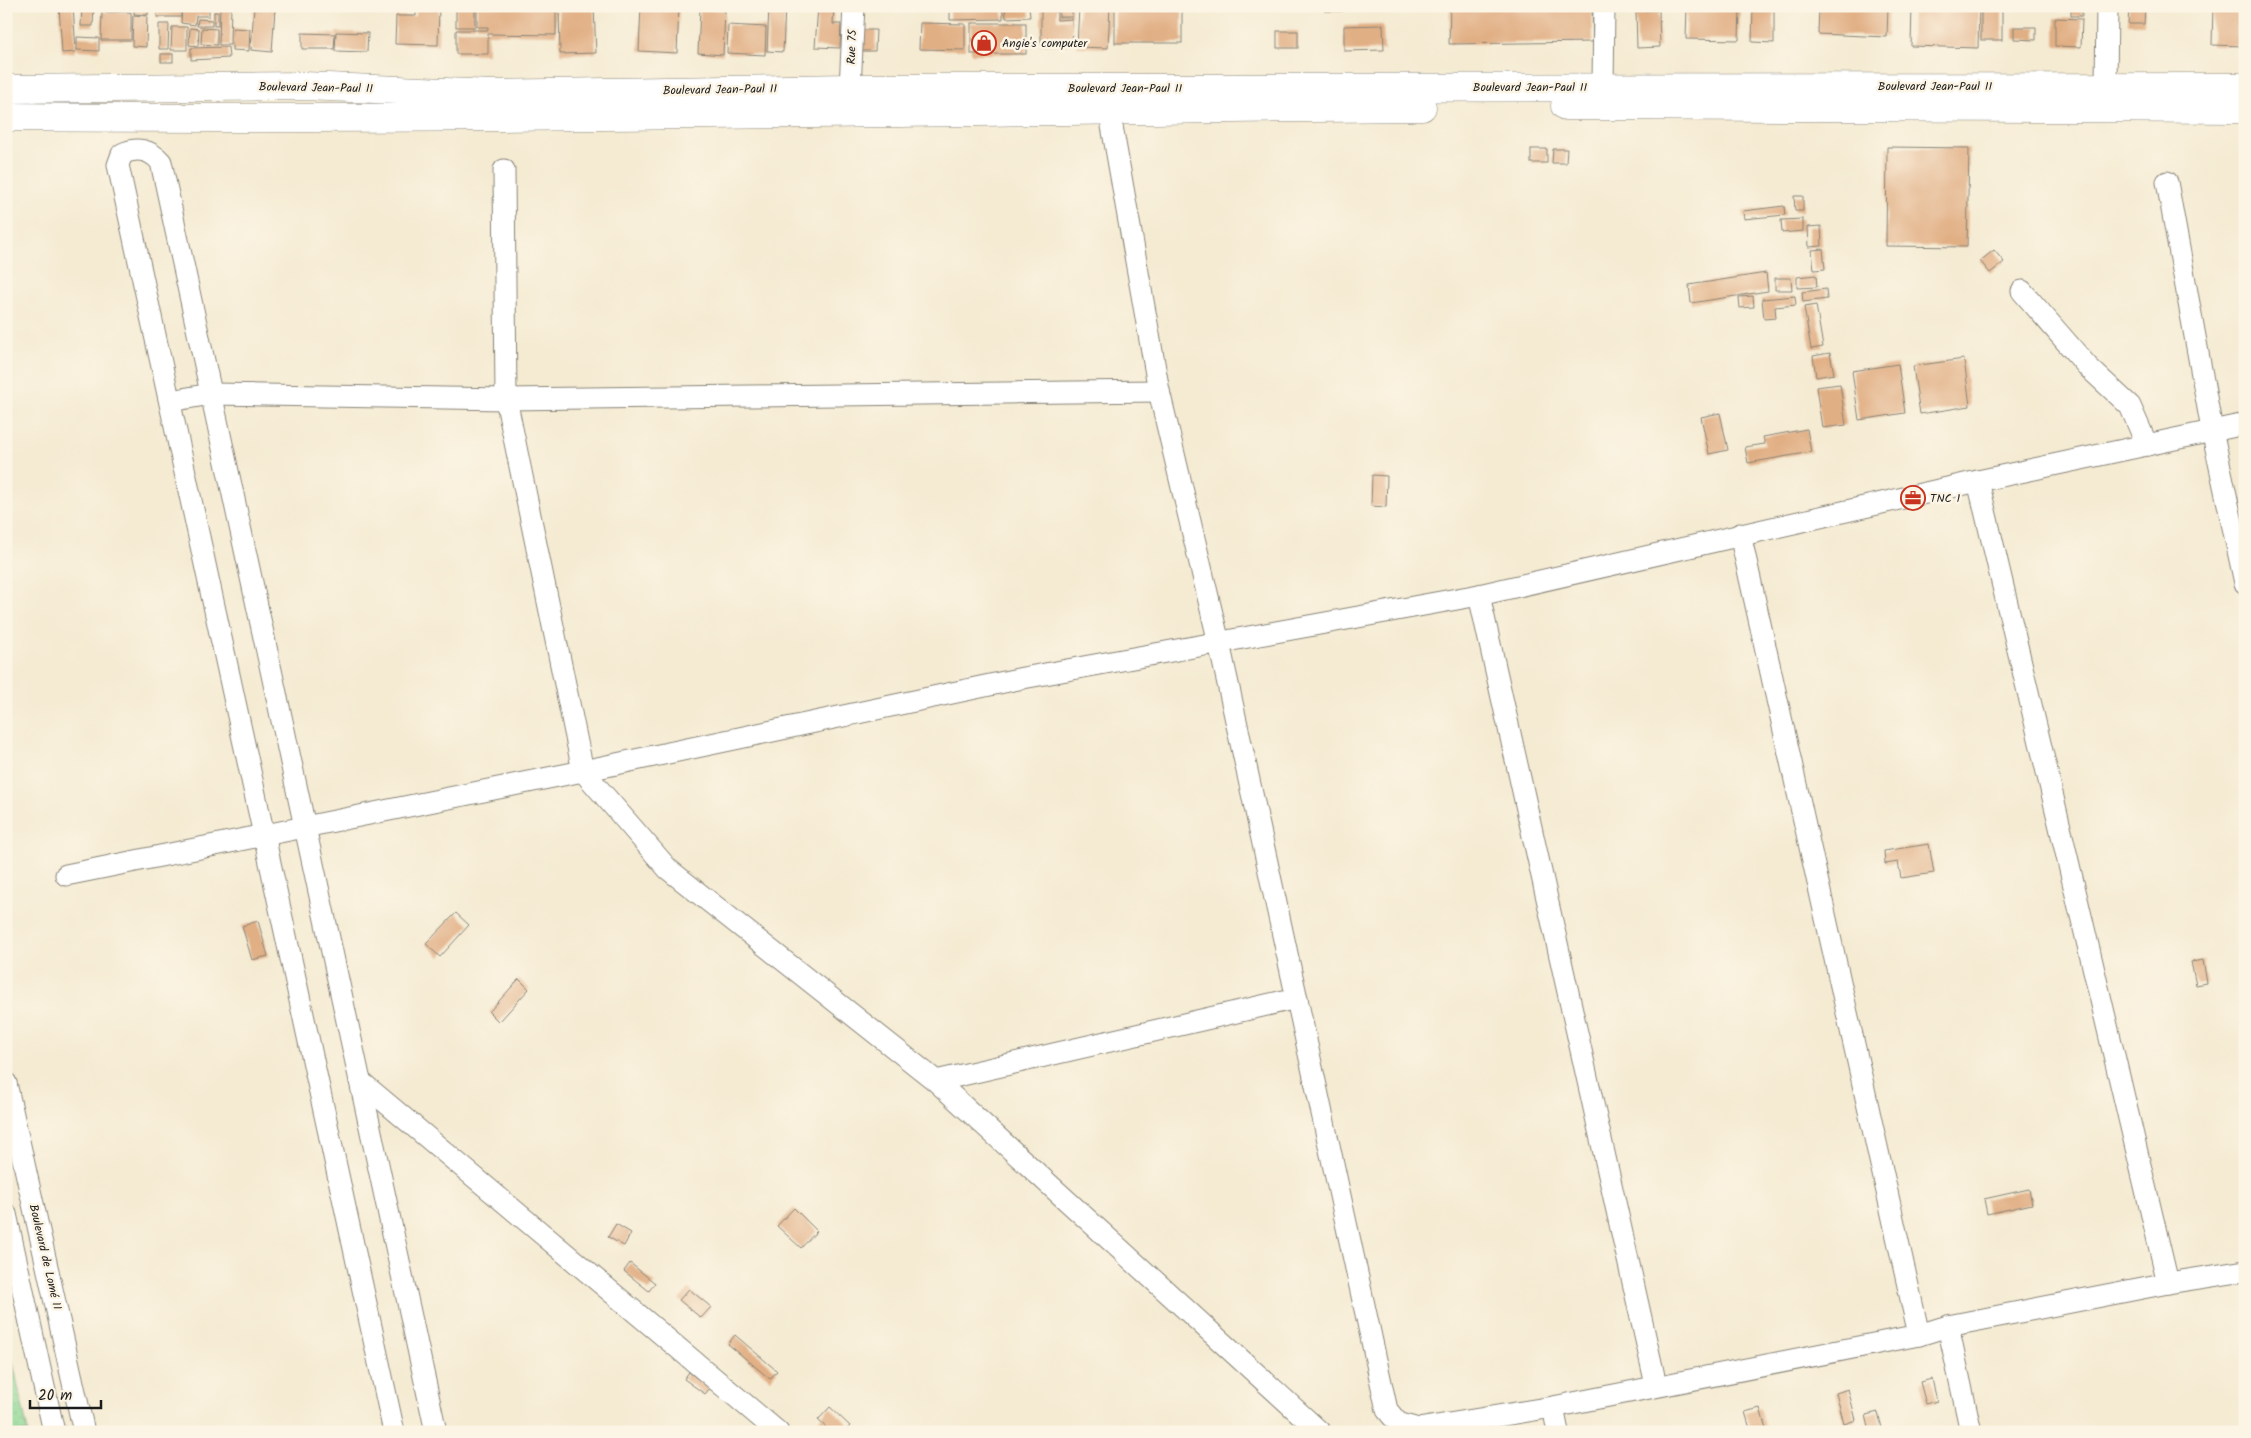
<svg xmlns="http://www.w3.org/2000/svg" width="2251" height="1438" viewBox="0 0 2251 1438" font-family="Kalam,sans-serif">
	<style>
		.grass { fill: url(#grass-dots); stroke: #547a58 }
		.building { fill: #e1af84 }
		.lines { fill: none; stroke-linecap: round; stroke-linejoin: round }
		.minor-casing { stroke: #888478; stroke-width: 23 }
		.secondary-casing { stroke: #888478; stroke-width: 29 }
		.minor { stroke: #fff; stroke-width: 21 }
		.secondary { stroke: #fff; stroke-width: 28 }
		.labels { text-anchor: middle; dominant-baseline: central; stroke-width: 5; stroke-linejoin: round; paint-order: stroke }
		.poi-label { font-size: 12px; fill: #1c1c1c; stroke: #fcf5e5; text-anchor: start }
		.street-label { font-size: 12px; fill: #1c1c1c; stroke: #fcf5e5 }
	</style>
	<defs>
		<pattern id="grass-dots" width="8" height="8" patternUnits="userSpaceOnUse" patternTransform="scale(1.25)"><rect width="8" height="8" fill="#8bd794"/><path d="M2 2h.1M6 6h.1" fill="none" stroke="#77b87f" stroke-width="1.8" stroke-linecap="round"/></pattern>
	</defs>
	<rect width="100%" height="100%" fill="#fcf5e5"/>
	<filter id="ink" filterUnits="userSpaceOnUse"><feTurbulence type="fractalNoise" baseFrequency=".02" numOctaves="2"/><feDisplacementMap in="SourceGraphic" scale="10" xChannelSelector="R" yChannelSelector="G"/><feConvolveMatrix kernelMatrix="1 2 1 2 8 2 1 2 1" color-interpolation-filters="sRGB"/></filter>
	<filter id="wash" filterUnits="userSpaceOnUse"><feTurbulence type="fractalNoise" baseFrequency=".0096" numOctaves="4" result="noise"/><feDisplacementMap in="SourceGraphic" scale="20" xChannelSelector="R" yChannelSelector="G"/><feGaussianBlur stdDeviation="1.12" result="paint"/><feColorMatrix in="noise" values="0 0 0 0 0 0 0 0 0 0 0 0 0 0 0 0 0 1.4 0 .05"/><feComposite in="paint" operator="in"/></filter>
	<g filter="url(#wash)">
		<rect width="100%" height="100%" fill="#f5ebd3"/>
		<!-- grass -->
		<polygon class="grass" points="6,1331 28,1432 6,1432"/>
		<g id="blocks">
			<!-- building -->
			<g class="building">
				<polygon points="59,6 73,6 76,52 62,53"/>
				<polygon points="82,6 94,6 93,26 81,26"/>
				<polygon points="134,6 148,6 148,15 134,14"/>
				<rect x="157" y="6" width="24" height="11"/>
				<polygon points="220,6 231,6 230,45 219,45"/>
				<polygon points="416,6 439,6 438,45 395,44 396,16 416,16"/>
				<rect x="456" y="6" width="19" height="21"/>
				<polygon points="477,6 556,6 556,35 488,34 488,54 456,54 456,30 488,30 488,27 477,27"/>
				<polygon points="641,6 679,6 677,53 639,51"/>
				<polygon points="769,6 785,6 783,52 767,51"/>
				<polygon points="818,6 834,6 833,24 841,24 840,48 815,47"/>
				<polygon points="950,6 1003,6 1003,19 950,20"/>
				<polygon points="1005,6 1029,6 1030,17 1006,18"/>
				<polygon points="1041,6 1057,6 1057,20 1072,19 1073,45 1041,45"/>
				<rect x="1059" y="6" width="13" height="11"/>
				<polygon points="1079,6 1110,6 1108,48 1077,47"/>
				<rect x="1115" y="6" width="67" height="37"/>
				<rect x="1325" y="6" width="19" height="5"/>
				<polygon points="1450,6 1592,6 1593,42 1449,44"/>
				<polygon points="1687,6 1740,6 1739,40 1686,39"/>
				<polygon points="1753,6 1774,6 1774,43 1752,42"/>
				<polygon points="1819,6 1888,6 1887,37 1818,34"/>
				<polygon points="1912,6 1979,6 1978,48 1911,46"/>
				<rect x="1981" y="6" width="21" height="34"/>
				<rect x="2071" y="6" width="11" height="10"/>
				<polygon points="2129,6 2145,6 2144,24 2128,24"/>
				<polygon points="2213,6 2245,6 2245,46 2212,45"/>
				<polygon points="254,7 275,9 272,52 251,50"/>
				<polygon points="594,7 596,53 560,54 559,8"/>
				<polygon points="182,8 209,8 209,16 196,16 195,25 181,23"/>
				<polygon points="700,9 725,10 723,55 698,53"/>
				<polygon points="1659,10 1660,47 1637,48 1636,11"/>
				<polygon points="102,12 131,12 131,40 101,40"/>
				<rect x="214" y="12" width="4" height="14"/>
				<polygon points="133,15 147,16 146,47 132,46"/>
				<polygon points="2055,18 2082,19 2081,47 2055,46"/>
				<polygon points="198,19 212,20 212,26 197,26"/>
				<polygon points="920,23 965,24 965,50 919,49"/>
				<rect x="971" y="23" width="55" height="31"/>
				<polygon points="159,24 169,24 168,49 159,49"/>
				<polygon points="728,25 766,27 765,55 727,53"/>
				<polygon points="1383,25 1384,50 1344,51 1344,26"/>
				<polygon points="172,27 187,27 187,50 171,50"/>
				<polygon points="2014,27 2036,27 2036,40 2014,39"/>
				<polygon points="190,28 199,29 198,46 189,45"/>
				<polygon points="202,28 217,29 217,45 201,44"/>
				<polygon points="233,28 250,29 249,51 232,50"/>
				<polygon points="860,30 876,30 875,51 859,51"/>
				<rect x="1277" y="31" width="21" height="17"/>
				<polygon points="336,32 368,33 367,52 335,51"/>
				<polygon points="302,33 335,34 334,49 302,49"/>
				<polygon points="77,37 99,38 99,51 77,50"/>
				<polygon points="228,47 229,58 191,60 191,48"/>
				<rect x="161" y="54" width="12" height="8"/>
				<polygon points="1887,147 1969,148 1967,247 1886,246"/>
				<rect x="1531" y="149" width="16" height="14"/>
				<polygon points="1553,149 1567,149 1566,163 1552,163"/>
				<polygon points="1794,196 1803,196 1803,211 1795,211"/>
				<polygon points="1784,206 1785,215 1744,219 1743,211"/>
				<polygon points="1803,219 1803,231 1782,233 1781,220"/>
				<polygon points="1821,226 1822,246 1809,247 1808,227"/>
				<polygon points="1823,249 1825,269 1814,270 1812,250"/>
				<polygon points="1994,250 2004,262 1990,273 1980,261"/>
				<polygon points="1766,273 1768,291 1691,303 1689,285"/>
				<polygon points="1816,275 1817,287 1797,288 1797,277"/>
				<polygon points="1775,278 1791,278 1792,290 1775,290"/>
				<polygon points="1826,289 1827,299 1803,302 1802,292"/>
				<polygon points="1753,296 1754,307 1740,308 1739,297"/>
				<polygon points="1795,296 1796,305 1775,307 1776,318 1764,319 1762,299"/>
				<polygon points="1816,305 1823,347 1811,349 1804,307"/>
				<polygon points="1830,353 1834,374 1816,377 1813,356"/>
				<polygon points="1964,359 1970,406 1920,414 1913,366"/>
				<polygon points="1898,364 1905,413 1859,420 1852,371"/>
				<polygon points="1840,384 1846,425 1822,428 1816,387"/>
				<polygon points="1720,413 1728,450 1709,454 1701,417"/>
				<polygon points="1807,429 1811,452 1748,463 1745,447 1765,444 1763,437"/>
				<polygon points="1372,475 1387,476 1386,507 1371,506"/>
				<polygon points="1929,844 1934,873 1901,878 1898,862 1885,864 1884,851"/>
				<polygon points="456,913 469,925 440,957 426,944"/>
				<polygon points="258,921 268,956 252,960 242,926"/>
				<polygon points="2203,960 2207,983 2196,985 2191,962"/>
				<polygon points="519,979 529,989 499,1022 489,1012"/>
				<polygon points="2029,1189 2032,1204 1987,1214 1984,1199"/>
				<polygon points="794,1208 817,1231 801,1248 777,1226"/>
				<polygon points="616,1224 631,1233 624,1246 608,1237"/>
				<polygon points="630,1263 655,1283 649,1291 624,1271"/>
				<polygon points="689,1289 711,1307 701,1318 679,1300"/>
				<polygon points="735,1335 777,1371 770,1379 728,1344"/>
				<polygon points="689,1372 710,1388 705,1394 684,1379"/>
				<polygon points="1932,1379 1937,1401 1926,1404 1920,1382"/>
				<polygon points="1848,1389 1856,1420 1844,1424 1836,1393"/>
				<polygon points="830,1407 850,1426 844,1432 831,1432 818,1420"/>
				<polygon points="1760,1408 1767,1432 1751,1432 1745,1412"/>
				<polygon points="1878,1412 1883,1432 1870,1432 1866,1415"/>
			</g>
		</g>
	</g>
	<g filter="url(#ink)">
		<use href="#blocks" fill-opacity="0" stroke="#888478" stroke-width="1"/>
		<g class="lines">
			<defs>
				<g id="minor">
					<polyline points="2106,85 2107,6"/>
					<polyline points="1603,87 1604,6"/>
					<polyline points="850,88 854,6"/>
					<polyline points="1109,109 1159,391 1219,643 1387,1410 1398,1423 1418,1429 1553,1407 1919,1335 1948,1326 2168,1283 2245,1271"/>
					<polyline points="504,170 506,399 583,771 668,869 936,1081 1320,1432"/>
					<polyline points="2167,182 2212,430 2245,583"/>
					<polyline points="2022,291 2088,367 2130,406 2147,445"/>
					<polyline points="170,401 211,394 506,399 1159,391"/>
					<polyline points="1978,481 2168,1283"/>
					<polyline points="1740,534 1919,1335"/>
					<polyline points="1479,595 1656,1385"/>
					<polyline points="66,875 583,771 1023,678 1479,595 1978,481 2245,424"/>
					<polyline points="360,1081 778,1432"/>
					<polyline points="936,1081 1297,998"/>
					<polyline points="6,1083 84,1432"/>
					<polyline points="6,1214 54,1432"/>
					<polyline points="1948,1326 1971,1432"/>
					<polyline points="1553,1407 1558,1432"/>
					<path d="M394,1432L118,165L122,154C136,147 150,149 161,162L436,1432"/>
				</g>
				<g id="secondary">
					<polyline points="6,89 304,86 493,94 850,88 2245,87"/>
					<polyline points="1565,106 2245,109"/>
					<path d="M6,117C478,121 950,111 1422,107"/>
				</g>
			</defs>
			<!-- minor casing -->
			<use href="#minor" class="minor-casing"/>
			<!-- secondary casing -->
			<use href="#secondary" class="secondary-casing"/>
			<!-- minor -->
			<use href="#minor" class="minor"/>
			<!-- secondary -->
			<use href="#secondary" class="secondary"/>
		</g>
	</g>
	<!-- icons -->
	<defs>
		<symbol id="shop-ring" viewBox="-11 -11 22 22"><circle r="9.5" fill="#fcf5e5" stroke="#c8321e" stroke-width="1.5"/><path d="M-5-2.5h2.3a2.7 3.5 0 0 1 5.4 0H5L5.5 6h-11ZM-1.5-2.5h3a1.5 2.3 0 0 0-3 0Z" fill="#c8321e"/></symbol>
		<symbol id="office-ring" viewBox="-11 -11 22 22"><circle r="9.5" fill="#fcf5e5" stroke="#c8321e" stroke-width="1.5"/><path d="M-6-3h4V-5.5h4V-3h4V5H-6ZM-1-4.5V-3h2v-1.5ZM-6 0V1H6V0Z" fill="#c8321e"/></symbol>
	</defs>
	<g fill-rule="evenodd">
		<use href="#shop-ring" x="970" y="29" width="28" height="28"/>
		<use href="#office-ring" x="1899" y="484" width="28" height="28"/>
	</g>
	<g class="labels">
		<!-- poi labels -->
		<g class="poi-label">
			<text x="1002" y="43">Angie's computer</text>
			<text x="1930" y="498">TNC 1</text>
		</g>
		<!-- street labels -->
		<g class="street-label">
			<text transform="translate(852 47) rotate(-88)">Rue 75</text>
			<text x="1935" y="86">Boulevard Jean-Paul II</text>
			<text x="1530" y="87">Boulevard Jean-Paul II</text>
			<text transform="translate(316 88) rotate(1)">Boulevard Jean-Paul II</text>
			<text x="1125" y="88">Boulevard Jean-Paul II</text>
			<text transform="translate(720 90) rotate(-1)">Boulevard Jean-Paul II</text>
			<text transform="translate(45 1257) rotate(77)">Boulevard de Lomé II</text>
		</g>
	</g>
	<!-- margin -->
	<rect width="2251" height="1438" fill="none" stroke="#fcf5e5" stroke-width="25"/>
	<!-- scale -->
	<path d="M30 1400v8h71v-8" fill="none" stroke="#1c1c1c" stroke-width="2.5"/>
	<text x="38" y="1400" font-size="15" fill="#1c1c1c" stroke="#fcf5e5" stroke-width="4" paint-order="stroke">20 m</text>
</svg>
